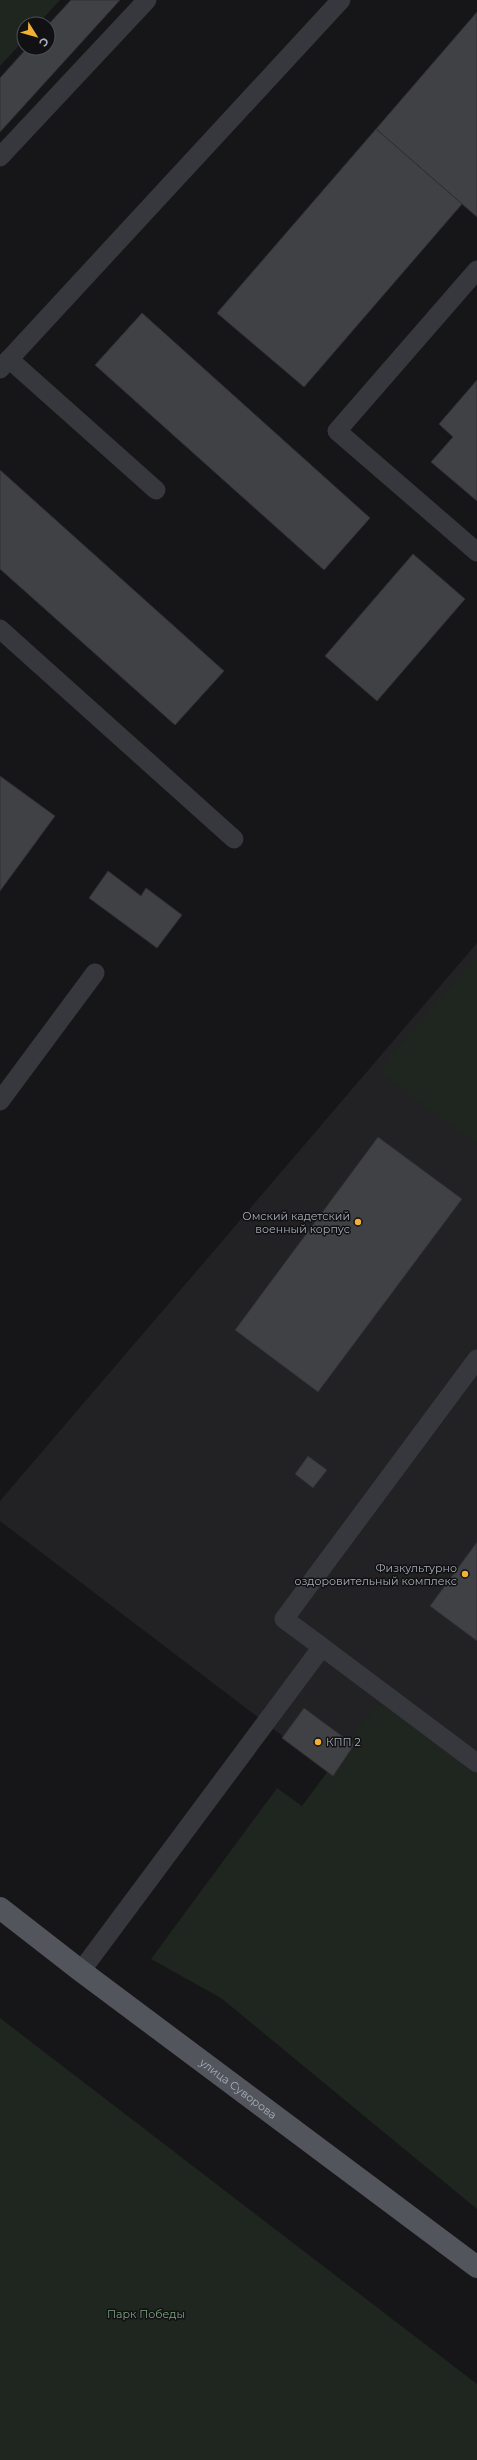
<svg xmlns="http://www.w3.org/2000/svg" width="477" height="2460" viewBox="0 0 477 2460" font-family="Montserrat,sans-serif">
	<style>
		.built { fill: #222225 }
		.green { fill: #1e261f }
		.building { fill: #404145; stroke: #303034 }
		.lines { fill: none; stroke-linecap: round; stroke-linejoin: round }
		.lane { stroke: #37383d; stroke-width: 19 }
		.primary { stroke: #53555c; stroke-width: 22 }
		.poi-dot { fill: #f2b134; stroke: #111113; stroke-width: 1.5 }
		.labels { text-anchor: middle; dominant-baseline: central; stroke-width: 3; stroke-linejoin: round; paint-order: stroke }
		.poi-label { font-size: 11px; fill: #a8adb8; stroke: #111113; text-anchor: end }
		.street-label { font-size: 11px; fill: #a8adb8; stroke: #111113 }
		.park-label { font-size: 11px; fill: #7fa381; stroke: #111113 }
	</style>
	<rect width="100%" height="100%" fill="#161618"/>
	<!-- built -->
	<polygon class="built" points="477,943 477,1884 0,1521 0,1501"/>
	<!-- green -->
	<g class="green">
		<polygon points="0,0 60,0 38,24 24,24 24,40 0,66"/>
		<polygon points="477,956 477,1143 378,1072"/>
		<polygon points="380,1701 477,1773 477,2209 221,1998 151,1959 277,1788 302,1806"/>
		<polygon points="0,2018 477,2384 477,2460 0,2460"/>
	</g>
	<!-- building -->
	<g class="building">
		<polygon points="71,0 120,0 0,132 0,78 27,48 48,48 48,25"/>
		<polygon points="477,12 477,217 376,129"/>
		<polygon points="376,129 462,204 304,387 217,313"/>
		<polygon points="142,313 370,518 324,570 95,365"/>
		<polygon points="477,380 477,501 431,462 453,437 439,424"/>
		<polygon points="0,470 224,671 175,725 0,569"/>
		<polygon points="413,554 465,599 377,701 325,656"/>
		<polygon points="0,776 55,816 0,891"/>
		<polygon points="108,871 141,896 146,888 182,915 157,948 89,898"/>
		<polygon points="378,1137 462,1199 318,1392 235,1330"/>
		<polygon points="308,1456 327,1470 313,1488 295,1474"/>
		<polygon points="477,1542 477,1641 430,1606"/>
		<polygon points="304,1708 354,1745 333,1776 282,1738"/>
	</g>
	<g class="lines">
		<!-- lane -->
		<g class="lane">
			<polyline points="0,157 147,0"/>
			<polyline points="477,270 337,431 477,552"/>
			<polyline points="9,359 156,490"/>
			<polyline points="0,369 341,0"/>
			<polyline points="0,629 234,839"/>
			<polyline points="0,1101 95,973"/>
			<polyline points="322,1647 477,1763"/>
			<polyline points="81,1971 322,1647 284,1619 477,1359"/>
		</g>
		<!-- primary -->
		<path class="primary" id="s1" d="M0,1908L81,1971L477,2267"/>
	</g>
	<!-- markers -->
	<g class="poi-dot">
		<circle cx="358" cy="1222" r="4"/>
		<circle cx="465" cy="1574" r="4"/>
		<circle cx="318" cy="1742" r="4"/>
	</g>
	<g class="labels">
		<!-- poi labels -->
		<g class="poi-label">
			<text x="350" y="1216">Омский кадетский<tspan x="350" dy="13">военный корпус</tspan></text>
			<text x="457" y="1568">Физкультурно<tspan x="457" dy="13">оздоровительный комплекс</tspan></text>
			<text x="326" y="1742" text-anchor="start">КПП 2</text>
		</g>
		<!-- street labels -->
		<g class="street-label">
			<text stroke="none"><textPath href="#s1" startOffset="299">улица Суворова</textPath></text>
		</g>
		<!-- park labels -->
		<g class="park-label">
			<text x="146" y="2314">Парк Победы</text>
		</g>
	</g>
	<!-- north arrow -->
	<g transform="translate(36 36) rotate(127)"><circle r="19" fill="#111113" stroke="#4d4f55"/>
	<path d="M0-3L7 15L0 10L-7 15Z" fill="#f2b134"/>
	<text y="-6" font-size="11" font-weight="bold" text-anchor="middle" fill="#a8adb8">С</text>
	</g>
</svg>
